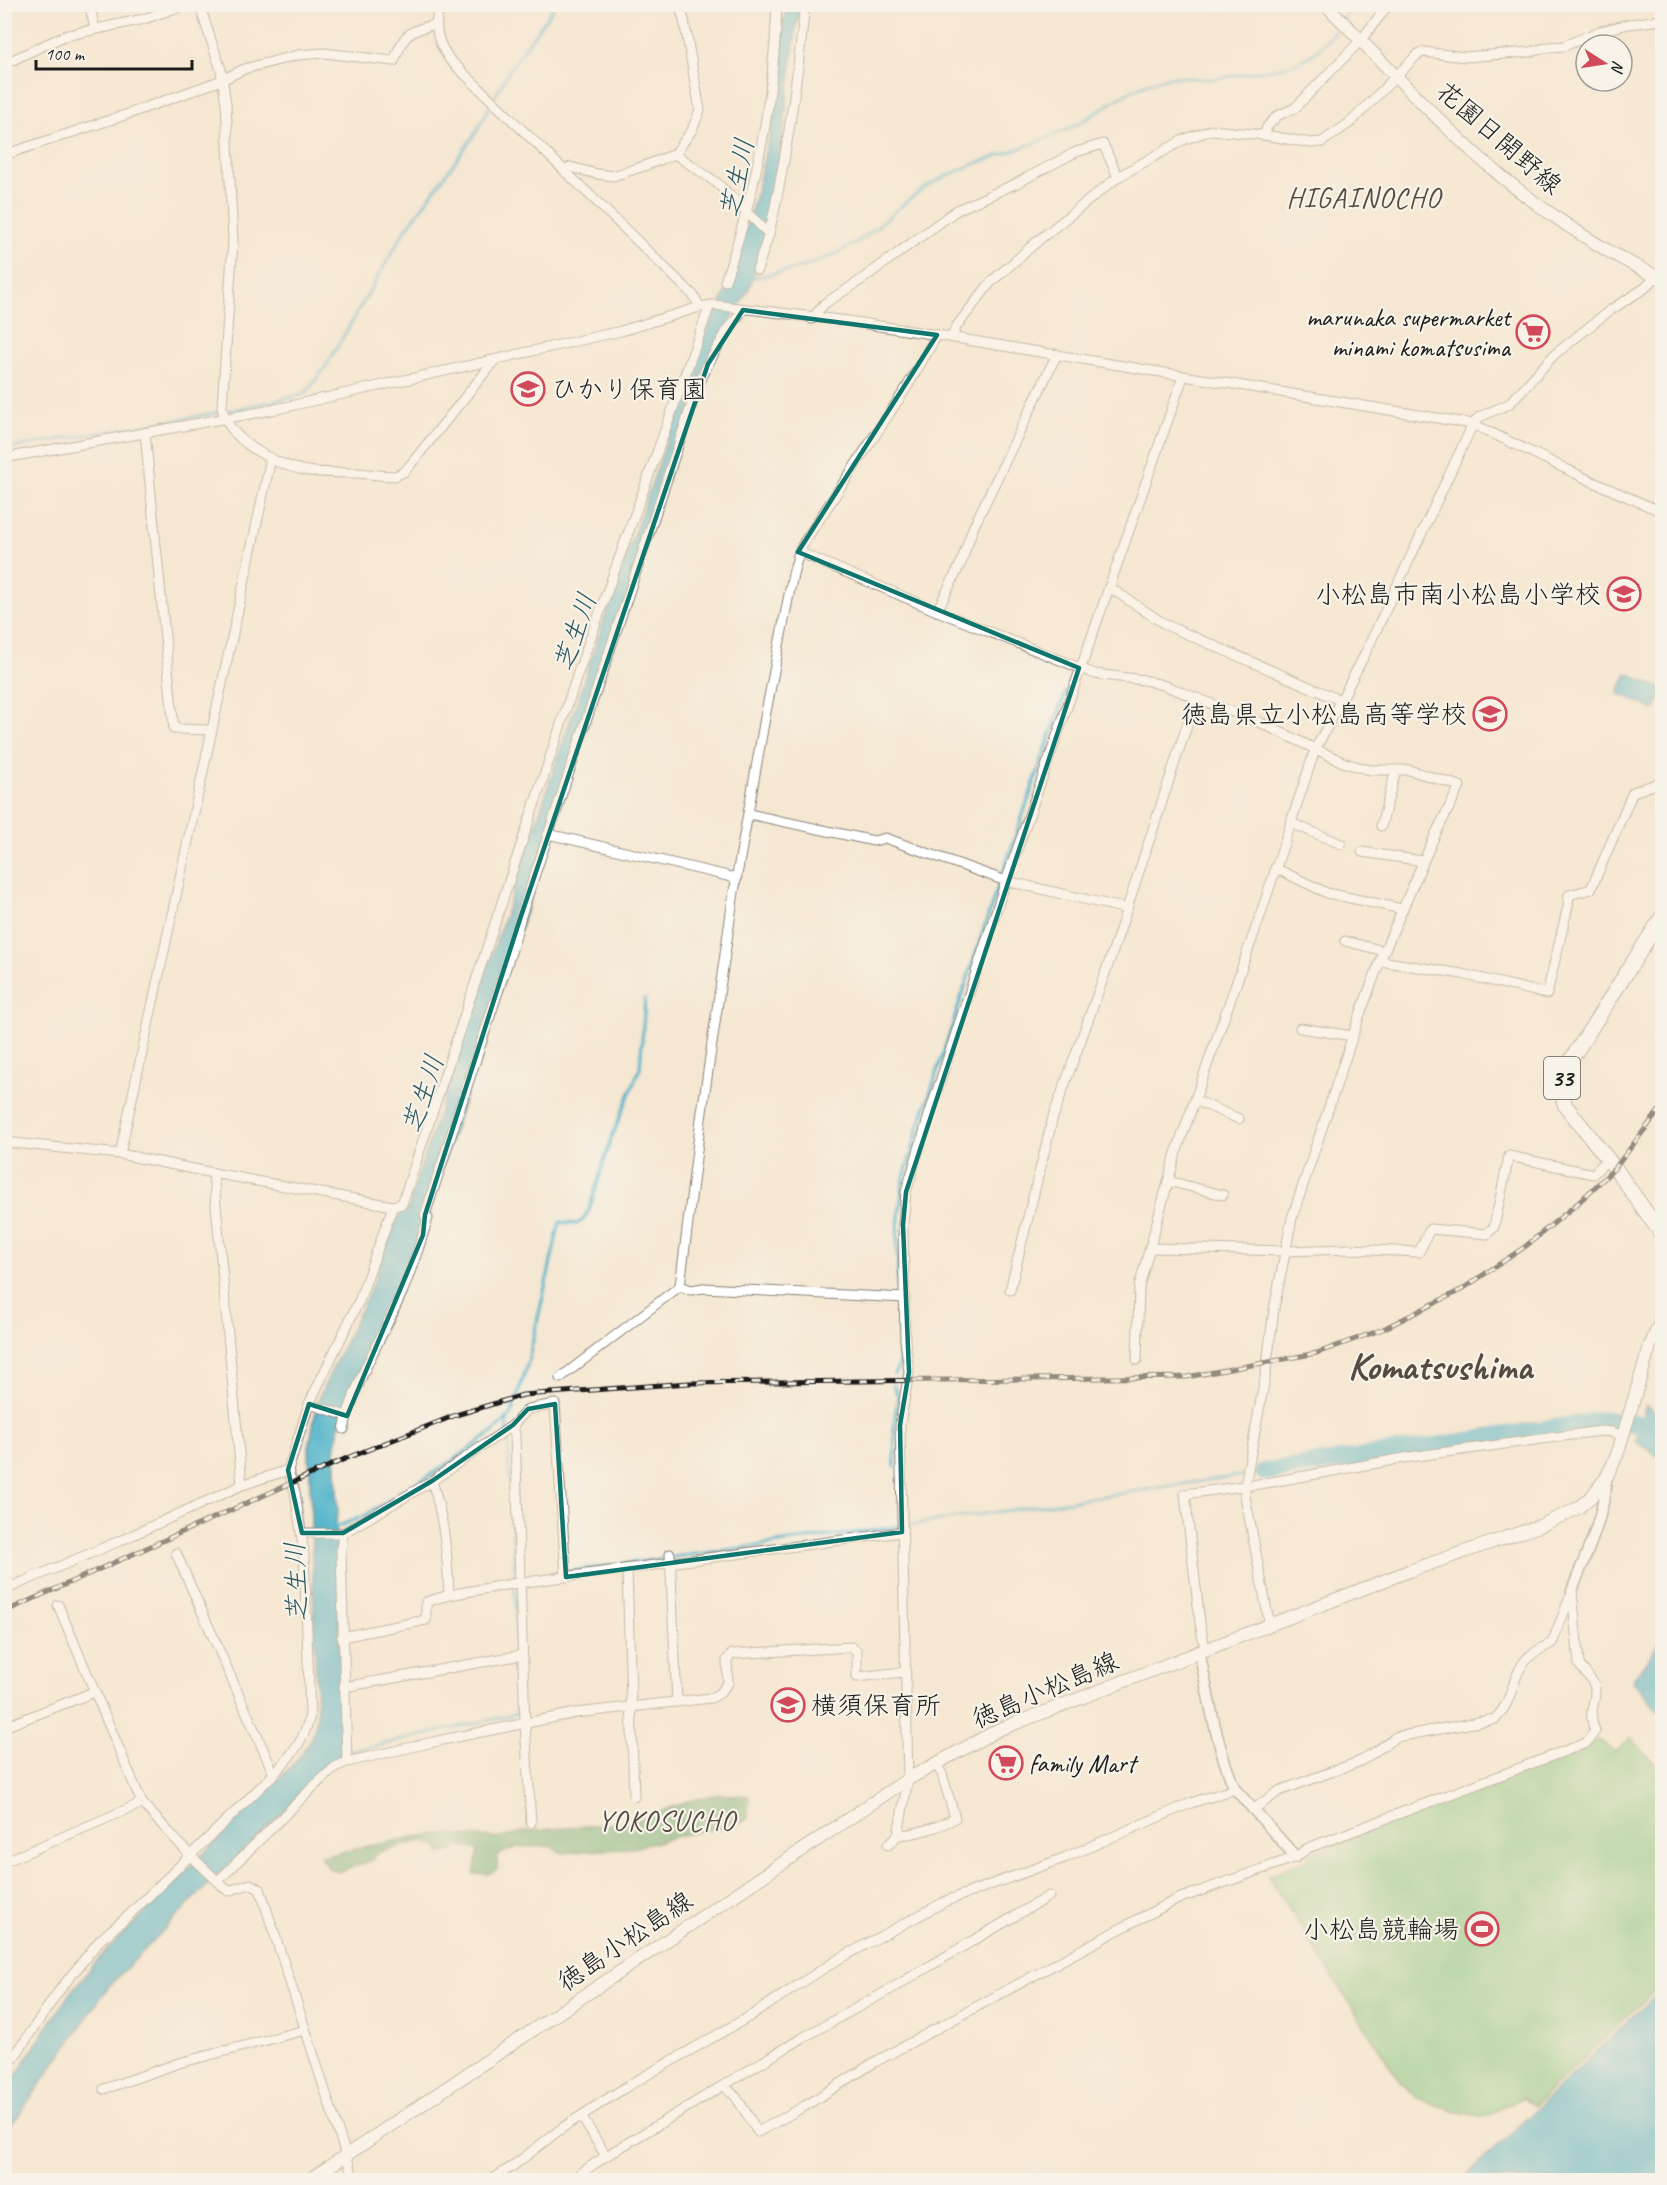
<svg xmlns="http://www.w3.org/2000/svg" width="1667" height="2185" viewBox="0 0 1667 2185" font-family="Caveat,'Klee One',sans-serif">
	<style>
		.green { fill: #81c680; stroke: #4e714e; stroke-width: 1.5 }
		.forest { fill: #68ab6e; stroke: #426445; stroke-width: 1.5 }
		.water { fill: #4ab1c9; stroke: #336672; stroke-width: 1.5 }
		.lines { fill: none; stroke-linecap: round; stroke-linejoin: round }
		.stream { stroke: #4ab1c9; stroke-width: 3 }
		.river { stroke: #4ab1c9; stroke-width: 18 }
		.minor-casing { stroke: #888277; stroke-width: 11 }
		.tertiary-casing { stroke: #888277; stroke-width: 13 }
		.secondary-casing { stroke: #888277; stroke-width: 14 }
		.primary-casing { stroke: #888277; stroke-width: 16 }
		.minor { stroke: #fff; stroke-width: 9 }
		.tertiary { stroke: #fff; stroke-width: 10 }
		.secondary { stroke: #fff; stroke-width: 12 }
		.primary { stroke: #fff; stroke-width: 14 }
		.rail-casing { stroke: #1c1c1c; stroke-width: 5 }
		.rail { stroke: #f7f3e8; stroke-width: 3; stroke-dasharray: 9; stroke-linecap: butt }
		.marked { fill: none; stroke: #0f766e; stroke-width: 4.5; stroke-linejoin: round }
		.labels { text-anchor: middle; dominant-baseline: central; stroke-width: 4.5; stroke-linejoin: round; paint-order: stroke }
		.shield { fill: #f7f3e8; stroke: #5e5c59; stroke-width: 1.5 }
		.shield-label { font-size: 24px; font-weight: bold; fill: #1c1c1c }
		.street-label { font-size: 26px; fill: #1c1c1c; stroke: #f7f3e8 }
		.poi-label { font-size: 26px; fill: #1c1c1c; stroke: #f7f3e8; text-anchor: end }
		.water-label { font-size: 27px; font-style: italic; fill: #2e5861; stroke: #f7f3e8 }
		.quarter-label { font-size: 28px; letter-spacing: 1.5px; fill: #574a40; stroke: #f7f3e8 }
		.town-label { font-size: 38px; font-weight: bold; fill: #574a40; stroke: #f7f3e8 }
	</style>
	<rect width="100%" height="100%" fill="#f7f3e8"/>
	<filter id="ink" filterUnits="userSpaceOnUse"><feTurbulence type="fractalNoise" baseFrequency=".0167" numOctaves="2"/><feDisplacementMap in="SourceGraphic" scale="12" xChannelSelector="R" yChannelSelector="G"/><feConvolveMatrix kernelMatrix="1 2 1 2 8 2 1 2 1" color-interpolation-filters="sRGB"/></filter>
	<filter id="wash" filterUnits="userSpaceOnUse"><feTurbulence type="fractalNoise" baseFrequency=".008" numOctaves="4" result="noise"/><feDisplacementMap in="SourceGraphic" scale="24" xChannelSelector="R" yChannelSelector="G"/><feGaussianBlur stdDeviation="1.35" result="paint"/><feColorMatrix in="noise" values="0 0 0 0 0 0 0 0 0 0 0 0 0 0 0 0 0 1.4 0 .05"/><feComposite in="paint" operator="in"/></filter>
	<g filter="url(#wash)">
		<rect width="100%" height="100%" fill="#f5e7d2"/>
		<!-- green -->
		<polygon class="green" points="1631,1738 1662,1771 1662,1983 1534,2106 1523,2097 1485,2117 1453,2111 1418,2098 1401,2083 1268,1876 1307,1859 1312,1853 1581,1749 1599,1740 1615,1752"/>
		<!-- forest -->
		<polygon class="forest" points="719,1794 749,1796 748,1819 733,1826 691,1833 633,1848 562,1853 550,1846 517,1847 498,1855 497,1869 488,1874 474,1874 478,1850 458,1845 454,1851 440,1853 438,1846 421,1841 379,1852 372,1860 338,1872 328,1868 321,1856 413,1837 435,1834 497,1838 528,1831 633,1822 688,1801"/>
		<!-- water -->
		<g class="water">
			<path d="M783,5H802L803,6L797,21L777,183L764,241L749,289L704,367L425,1219L399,1290L340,1421L335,1451L338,1515L336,1519L343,1738L341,1746L342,1759L320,1776L202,1891L109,1986L18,2116L5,2132V2092L70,1993L103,1954L296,1761C307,1746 314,1735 317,1717L309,1448L315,1414L320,1395L374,1281L398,1216L408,1211L413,1190L611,599L703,338L730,283L756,194L769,135L785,13Z"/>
			<polygon points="1627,673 1662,689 1662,694 1655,710 1618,693"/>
			<polygon points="1646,1405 1662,1416 1662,1459 1635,1441"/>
			<polygon points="1662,1639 1662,1714 1632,1681"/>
			<polygon points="1662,1989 1662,2180 1464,2180 1463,2179"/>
		</g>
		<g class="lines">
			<!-- stream -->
			<g class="stream">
				<polyline points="1344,18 1352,4"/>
				<path d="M751,278C788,271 821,265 854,244C882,227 904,199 933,183C974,160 1021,151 1064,131C1095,117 1122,91 1155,81C1179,73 1186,79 1209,79C1222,79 1236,75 1249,73C1291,67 1316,62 1340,24"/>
				<polyline points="4,449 233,410 305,394 326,366 404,232 475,134 510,69 556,4"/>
				<polyline points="894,1374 900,1364 897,1236 903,1182 918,1130 993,901 1066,691"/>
				<polyline points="893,1385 898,1396 894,1425 895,1466"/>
				<polyline points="1250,1474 1264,1472"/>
				<polyline points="336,1527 364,1516 446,1465 492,1433 511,1415 527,1366 560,1222 576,1224 582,1221 589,1210 611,1139 640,1068 645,999"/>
				<polyline points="549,1574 896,1527 1244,1475"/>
				<polyline points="349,1752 516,1714 518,1711 515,1580 507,1420"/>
			</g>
			<!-- river -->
			<polyline class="river" points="1264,1472 1605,1420 1646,1425"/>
		</g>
	</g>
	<g filter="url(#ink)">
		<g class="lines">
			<defs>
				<g id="minor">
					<polyline points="89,4 95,28"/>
					<path d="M199,4L221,70L226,104L233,240L222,407C227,440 273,463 302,470C320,474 340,472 358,473C371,474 382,476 395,476L404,472L411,464L495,360"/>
					<path d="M440,4C433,26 437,42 450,60L658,261L693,295L700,307"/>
					<polyline points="4,64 64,36 144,19 187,4"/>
					<polyline points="1264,135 1267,127 1277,116 1295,108 1361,40 1389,4"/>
					<path d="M675,154L717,183L769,234C787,158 797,82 805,4"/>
					<path d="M4,155L125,115L222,80L244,69L298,55L324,53L394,61C405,33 407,32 436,24"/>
					<polyline points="566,173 570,167 597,174 613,176 644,166 675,154 692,130 700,110 684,20 679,4"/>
					<polyline points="757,270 769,234"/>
					<path d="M725,281C756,192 774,98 777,4"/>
					<polyline points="812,319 824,304 861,280 957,210 1015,184 1076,152 1103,144 1118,177"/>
					<polyline points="952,337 956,327 991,282 1040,239 1118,177 1183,140 1211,130 1264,135 1311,143 1322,142 1351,122 1418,54 1424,52 1465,57 1530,52 1549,47 1564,46 1600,31 1629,24 1662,20"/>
					<polyline points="145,433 174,729 212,730"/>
					<polyline points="4,458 272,410 621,331 700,307 714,305 848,321 937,335 1473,424 1591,481 1662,512"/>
					<polyline points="799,552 937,611 1095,674 1144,680 1166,686 1261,723 1345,763 1370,770 1409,770 1460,786 1435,835 1380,961 1359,1017 1292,1218 1274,1309 1265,1378 1245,1485 1245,1496 1270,1626"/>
					<polyline points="1109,587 1166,625 1342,701"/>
					<polyline points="937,611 961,563 973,528 1057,354"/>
					<polyline points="749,814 874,841 885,838 1006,881 1127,909"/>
					<polyline points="1291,823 1341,844"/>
					<polyline points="1381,826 1396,770"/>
					<polyline points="548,834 736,878"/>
					<polyline points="1362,852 1423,861"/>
					<polyline points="1275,868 1327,893 1402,909"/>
					<polyline points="1345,941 1384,951"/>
					<polyline points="1380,961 1462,974 1547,994 1568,906 1569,895 1591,889 1633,792 1662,782"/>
					<polyline points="1300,1028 1353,1036"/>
					<polyline points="1195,1100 1239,1119"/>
					<polyline points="4,1142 120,1154 213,1173 393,1206"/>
					<polyline points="120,1154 271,458"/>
					<polyline points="213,1173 242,1485"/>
					<polyline points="1168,1181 1223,1195"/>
					<polyline points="1150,1248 1285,1251 1349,1249 1419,1252 1430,1229 1487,1234 1494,1227 1509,1156 1593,1174 1608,1159"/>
					<polyline points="680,1286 691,1290 703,1288 905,1298"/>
					<polyline points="1010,1290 1053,1117 1112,954 1196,698"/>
					<polyline points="1137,1360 1139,1287 1176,1153 1258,922 1315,750 1364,656 1473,424 1479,417 1509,404 1554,355 1609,311 1645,288 1662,271"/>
					<polyline points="560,1378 680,1286 700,1126 734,892 766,712 793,574 799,552 805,541 907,387 937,335"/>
					<polyline points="309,1404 347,1416"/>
					<polyline points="513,1425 515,1435 525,1723 531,1823"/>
					<path d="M344,1429C355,1379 384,1335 404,1288C413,1265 421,1242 428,1218L425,1215L513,946L521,916L697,389L708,364L727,331L743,310"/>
					<path d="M432,1481C444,1519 448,1555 449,1595"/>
					<polyline points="302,1533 343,1533 432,1481 513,1425 528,1409 555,1404 566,1577"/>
					<polyline points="343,1533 341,1551 347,1762"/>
					<polyline points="176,1553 274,1774"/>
					<polyline points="670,1554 677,1702"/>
					<polyline points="627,1570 634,1797"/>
					<polyline points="4,1590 124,1539 242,1485 288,1470"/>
					<polyline points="58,1605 142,1803 191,1856 228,1891 250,1884 260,1889 354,2180"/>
					<polyline points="342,1637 426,1620 426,1602 449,1595 511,1584 902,1532"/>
					<polyline points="1205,1649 1200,1623 1185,1494 1266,1483 1410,1457 1600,1431 1612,1432 1623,1436"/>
					<polyline points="344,1687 522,1655"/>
					<polyline points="4,1727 94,1692"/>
					<path d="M1254,1809L1279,1791L1361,1761L1396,1737L1495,1719C1513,1701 1510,1685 1522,1665C1527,1655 1542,1648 1552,1643L1572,1592"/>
					<polyline points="898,1835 908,1779 900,1425 909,1372 905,1340 903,1225 906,1192 930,1112 1006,881 1183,377"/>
					<path d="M888,1845L898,1835C917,1834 939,1827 955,1818L942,1774L936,1764"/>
					<polyline points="4,1862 142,1803"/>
					<polyline points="218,1881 314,1786 335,1767 347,1762 442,1740 576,1713 711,1698 720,1693 728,1683 727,1660 732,1654 851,1647 857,1651 857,1677 904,1672"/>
					<path d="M4,2072L58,1992L100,1940L128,1916L274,1774C292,1754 304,1742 310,1715L304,1553L295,1492L288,1470L309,1404L359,1301L393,1206L402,1204L579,670L710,305"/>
					<path d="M724,2086L736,2097L758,2132L805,2106L875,2062L1127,1925L1178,1899L1296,1857L1308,1848L1586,1743L1595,1731C1587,1712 1596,1705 1595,1688C1594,1679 1583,1672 1579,1664L1572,1591"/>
					<polyline points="104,2089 179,2063 305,2030"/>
					<polyline points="581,2116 606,2156 804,2037 889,1990 1049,1896"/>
					<polyline points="491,2180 513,2166 562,2128 626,2087 752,2015 837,1960 922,1914 946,1901 1064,1858 1191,1803 1235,1789"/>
					<polyline points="571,2180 606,2156"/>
				</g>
				<g id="tertiary">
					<path d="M1572,1591C1585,1555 1605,1517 1606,1478"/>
					<path d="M1199,1651C1209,1697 1216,1746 1235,1789L1296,1857"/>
				</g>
				<g id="secondary">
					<path d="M1325,4C1377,56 1426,110 1481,159C1533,205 1599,250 1662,279"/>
					<polyline points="309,2180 908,1779 998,1730 1409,1571 1542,1525 1578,1508 1592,1496 1606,1478 1617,1455 1650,1346 1662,1318"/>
				</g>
				<path id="primary" d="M1662,917L1567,1066C1561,1080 1560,1090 1565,1105L1615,1168L1662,1235"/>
			</defs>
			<!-- minor casing -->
			<use href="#minor" class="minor-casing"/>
			<!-- tertiary casing -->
			<use href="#tertiary" class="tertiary-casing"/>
			<!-- secondary casing -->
			<use href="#secondary" class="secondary-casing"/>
			<!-- primary casing -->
			<use href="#primary" class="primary-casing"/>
			<!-- minor -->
			<use href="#minor" class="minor"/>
			<!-- tertiary -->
			<use href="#tertiary" class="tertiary"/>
			<!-- secondary -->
			<use href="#secondary" class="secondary"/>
			<!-- primary -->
			<use href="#primary" class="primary"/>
			<defs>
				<polyline id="rail" points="4,1612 347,1458 456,1415 523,1395 689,1383 1187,1377 1317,1353 1383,1329 1461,1290 1526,1246 1578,1203 1615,1168 1662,1107"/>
			</defs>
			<!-- rail casing -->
			<use href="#rail" class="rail-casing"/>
			<!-- rail -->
			<use href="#rail" class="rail"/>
		</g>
	</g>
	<!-- marked area -->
	<path d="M0 0H1667V2185H0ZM743,310L937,335L798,552L1079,668L906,1192L903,1225L909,1372L900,1425L902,1532L566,1577L555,1404L528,1409L513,1425L432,1481L343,1533H302L288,1470L309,1404L347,1416L423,1235L425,1215L521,916L708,364Z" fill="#f5e7d2" fill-opacity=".55" fill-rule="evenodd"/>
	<path class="marked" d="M743,310L937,335L798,552L1079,668L906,1192L903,1225L909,1372L900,1425L902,1532L566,1577L555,1404L528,1409L513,1425L432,1481L343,1533H302L288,1470L309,1404L347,1416L423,1235L425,1215L521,916L708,364Z"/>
	<!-- icons -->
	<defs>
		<symbol id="supermarket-ring" viewBox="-11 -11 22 22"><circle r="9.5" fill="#f7f3e8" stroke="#d1495b" stroke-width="1.5"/><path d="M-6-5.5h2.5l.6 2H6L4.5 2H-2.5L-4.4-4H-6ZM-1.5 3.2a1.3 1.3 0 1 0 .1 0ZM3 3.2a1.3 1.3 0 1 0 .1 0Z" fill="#d1495b"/></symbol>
		<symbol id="school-ring" viewBox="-11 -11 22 22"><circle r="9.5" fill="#f7f3e8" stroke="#d1495b" stroke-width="1.5"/><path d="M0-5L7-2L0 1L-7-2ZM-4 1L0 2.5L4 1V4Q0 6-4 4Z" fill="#d1495b"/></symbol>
		<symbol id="stadium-ring" viewBox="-11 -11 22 22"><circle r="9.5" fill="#f7f3e8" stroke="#d1495b" stroke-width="1.5"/><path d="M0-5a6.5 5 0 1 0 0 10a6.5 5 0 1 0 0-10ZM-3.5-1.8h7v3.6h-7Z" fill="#d1495b"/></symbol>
	</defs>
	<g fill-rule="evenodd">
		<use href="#supermarket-ring" x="1514" y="313" width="38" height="38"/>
		<use href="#school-ring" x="509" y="370" width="38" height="38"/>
		<use href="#school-ring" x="1605" y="575" width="38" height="38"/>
		<use href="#school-ring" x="1471" y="695" width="38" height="38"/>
		<use href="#school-ring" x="769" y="1686" width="38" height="38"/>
		<use href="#supermarket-ring" x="987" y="1744" width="38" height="38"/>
		<use href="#stadium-ring" x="1463" y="1910" width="38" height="38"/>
	</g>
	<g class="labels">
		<!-- shield labels -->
		<rect class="shield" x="1544" y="1057" width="36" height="42" rx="4.5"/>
		<g class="shield-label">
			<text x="1562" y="1078">33</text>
		</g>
		<!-- street labels -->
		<g class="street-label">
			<text transform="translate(1499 138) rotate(41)">花園日開野線</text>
			<text transform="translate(1045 1690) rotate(-23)">徳島小松島線</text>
			<text transform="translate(625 1941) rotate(-34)">徳島小松島線</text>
		</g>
		<!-- poi labels -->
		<g class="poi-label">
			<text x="1510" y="317">marunaka supermarket<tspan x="1510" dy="30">minami komatsusima</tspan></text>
			<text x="551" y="389" text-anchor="start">ひかり保育園</text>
			<text x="1601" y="594">小松島市南小松島小学校</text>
			<text x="1467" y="714">徳島県立小松島高等学校</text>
			<text x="811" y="1705" text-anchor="start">横須保育所</text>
			<text x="1029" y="1763" text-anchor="start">family Mart</text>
			<text x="1459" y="1929">小松島競輪場</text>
		</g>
		<!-- water labels -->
		<g class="water-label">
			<text transform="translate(737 178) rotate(-78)">芝生川</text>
			<text transform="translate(575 632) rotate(-71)">芝生川</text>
			<text transform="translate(423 1094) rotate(-72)">芝生川</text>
			<text transform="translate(296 1582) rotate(-92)">芝生川</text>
		</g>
		<!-- quarter labels -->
		<g class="quarter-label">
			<text x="1364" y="197">HIGAINOCHO</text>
			<text x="667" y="1820">YOKOSUCHO</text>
		</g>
		<!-- town labels -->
		<g class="town-label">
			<text x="1440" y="1366">Komatsushima</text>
		</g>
	</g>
	<!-- margin -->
	<rect width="1667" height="2185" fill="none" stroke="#f7f3e8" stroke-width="24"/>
	<!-- north arrow -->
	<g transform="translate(1604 63) rotate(102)"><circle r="28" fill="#f7f3e8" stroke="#9f9d96" stroke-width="1.5"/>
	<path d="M0-4.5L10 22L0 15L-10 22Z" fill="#d1495b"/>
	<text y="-9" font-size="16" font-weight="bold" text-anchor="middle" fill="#1c1c1c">N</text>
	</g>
	<!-- scale -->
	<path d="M36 60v9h156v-9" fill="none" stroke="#1c1c1c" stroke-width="3"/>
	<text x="45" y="60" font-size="18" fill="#1c1c1c" stroke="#f7f3e8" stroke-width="4.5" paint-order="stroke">100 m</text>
</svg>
